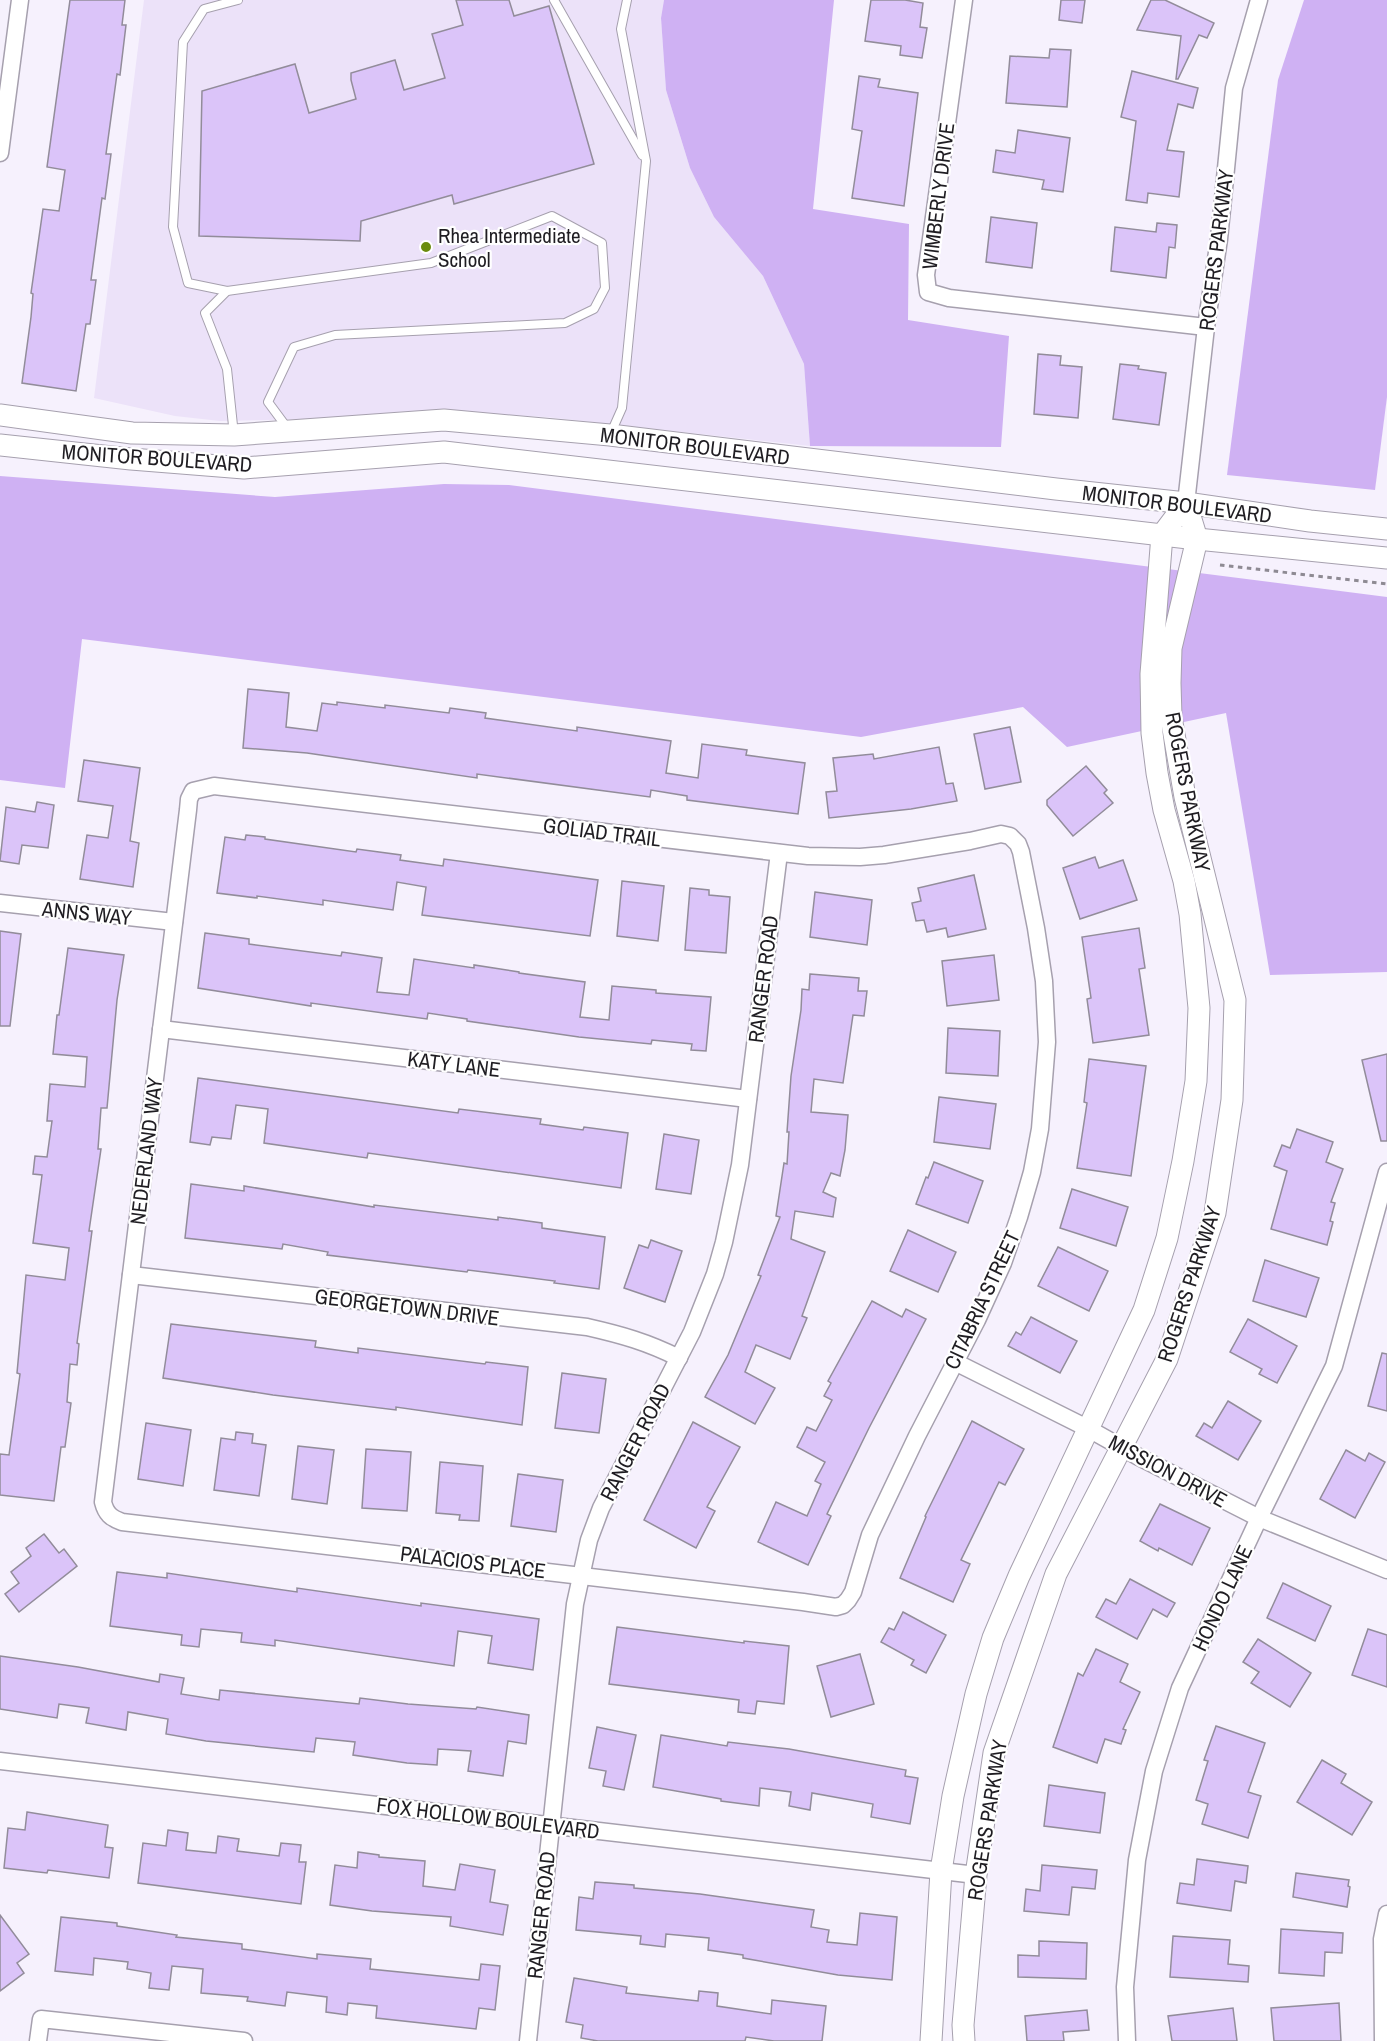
<svg xmlns="http://www.w3.org/2000/svg" width="1387" height="2041" viewBox="0 0 1387 2041" font-family="'Archivo Narrow',sans-serif">
	<style>
		.built { fill: #ece2f9 }
		.green { fill: #cfb1f3 }
		.building { fill: #dbc4f9; stroke: #928c9a; stroke-width: 1.5 }
		.lines { fill: none; stroke-linecap: round; stroke-linejoin: round }
		.service-casing { stroke: #a6a0ae; stroke-width: 10 }
		.minor-casing { stroke: #a6a0ae; stroke-width: 19 }
		.tertiary-casing { stroke: #a6a0ae; stroke-width: 23 }
		.path { stroke: #8e8a93; stroke-width: 3; stroke-dasharray: 4.5 4.5; stroke-linecap: butt }
		.service { stroke: #fff; stroke-width: 8 }
		.minor { stroke: #fff; stroke-width: 16 }
		.tertiary { stroke: #fff; stroke-width: 21 }
		.poi-dot { fill: #6a8b0d; stroke: #fff; stroke-width: 2 }
		.labels { text-anchor: middle; dominant-baseline: central; stroke-width: 4.5; stroke-linejoin: round; paint-order: stroke }
		.street-label { font-size: 21px; fill: #1f1d22; stroke: #fff }
		.poi-label { font-size: 21px; fill: #1f1d22; stroke: #fff; text-anchor: start }
	</style>
	<rect width="100%" height="100%" fill="#f6f1fd"/>
	<!-- built -->
	<polygon class="built" points="144,0 664,0 661,18 666,90 690,168 714,217 763,276 804,364 810,446 546,417 445,412 409,411 316,419 220,421 175,416 94,398"/>
	<!-- green -->
	<g class="green">
		<polygon points="664,0 834,0 813,209 909,224 908,320 1009,336 1001,447 810,446 804,364 763,276 714,217 690,168 666,90 661,18"/>
		<polygon points="1304,0 1387,0 1387,397 1375,490 1227,475 1278,80"/>
		<polygon points="0,476 275,497 444,484 509,485 1387,597 1387,972 1270,975 1226,713 1067,747 1023,707 861,737 82,639 65,788 0,780"/>
	</g>
	<!-- building -->
	<g class="building">
		<polygon points="70,0 125,0 122,25 126,25 120,75 117,74 106,154 111,154 105,199 102,198 91,280 96,280 90,324 86,324 76,391 22,383 31,317 33,294 31,293 43,209 59,211 65,170 47,167"/>
		<polygon points="456,0 509,0 514,16 549,6 594,164 454,204 452,195 361,221 360,241 199,236 202,91 295,64 309,113 356,99 351,80 351,73 395,60 404,90 445,78 432,34 463,25"/>
		<polygon points="871,0 905,0 923,3 920,27 927,28 922,58 900,55 901,46 865,41"/>
		<polygon points="1061,0 1085,0 1082,23 1059,20"/>
		<polygon points="1151,0 1165,0 1214,23 1207,38 1199,35 1178,79 1176,79 1181,36 1137,30"/>
		<polygon points="1050,49 1071,50 1067,107 1006,103 1010,56 1049,58"/>
		<polygon points="1132,71 1198,88 1193,108 1178,104 1167,150 1184,152 1179,197 1148,193 1147,203 1126,200 1136,121 1121,117"/>
		<polygon points="859,76 880,79 878,87 918,93 904,206 852,198 862,131 852,129"/>
		<polygon points="1018,130 1070,138 1063,192 1042,189 1044,180 993,172 996,150 1015,153"/>
		<polygon points="991,217 1037,223 1032,268 986,262"/>
		<polygon points="1157,223 1177,225 1175,248 1169,247 1166,278 1111,271 1115,227 1156,232"/>
		<polygon points="1038,354 1061,356 1060,365 1082,367 1078,418 1034,414"/>
		<polygon points="1120,364 1139,366 1138,369 1166,373 1159,425 1113,419"/>
		<polygon points="248,689 289,693 286,727 317,731 322,703 337,705 337,702 385,708 385,705 449,713 450,708 486,713 485,718 577,731 577,727 671,741 666,773 698,778 702,744 747,750 746,755 805,763 798,814 687,800 687,796 651,790 650,797 477,774 477,778 307,753 243,748"/>
		<polygon points="1010,727 1021,782 985,789 974,734"/>
		<polygon points="939,747 946,784 953,783 957,801 911,809 829,818 826,792 837,791 833,758 873,754 874,759"/>
		<polygon points="84,760 140,768 130,841 139,843 133,887 80,879 87,835 108,838 113,806 78,801"/>
		<polygon points="1086,766 1107,790 1104,793 1113,803 1073,836 1047,805 1047,800"/>
		<polygon points="37,802 54,805 48,848 22,845 19,864 0,861 6,807 35,812"/>
		<polygon points="246,835 265,837 265,839 356,852 357,849 401,855 400,860 443,866 444,859 598,880 590,936 422,915 426,887 397,882 393,910 323,900 323,905 257,896 257,898 217,893 225,837 245,840"/>
		<polygon points="1095,857 1099,868 1123,860 1137,900 1080,919 1063,868"/>
		<polygon points="974,875 986,929 948,937 946,928 927,932 924,920 916,921 912,903 921,901 918,888"/>
		<polygon points="622,881 664,886 658,941 617,936"/>
		<polygon points="690,888 709,890 709,895 730,897 726,953 685,950"/>
		<polygon points="815,892 872,900 867,945 810,937"/>
		<polygon points="1139,928 1145,968 1139,969 1149,1035 1093,1043 1087,999 1091,998 1082,937"/>
		<polygon points="0,931 21,934 10,1026 0,1026"/>
		<polygon points="205,933 249,939 249,944 341,956 342,952 382,958 377,992 409,995 414,959 474,968 474,965 519,972 519,973 585,982 580,1017 609,1020 612,986 656,990 656,993 711,997 706,1051 691,1050 692,1044 652,1040 651,1044 579,1037 467,1021 467,1019 428,1013 427,1019 311,1003 311,1006 198,988"/>
		<polygon points="68,948 124,955 117,1000 107,1108 101,1108 98,1149 101,1149 89,1231 92,1231 77,1343 79,1344 77,1365 70,1364 67,1402 71,1403 65,1447 61,1447 54,1501 0,1495 0,1454 9,1455 20,1374 17,1373 26,1275 65,1280 69,1248 33,1243 42,1175 33,1174 35,1156 47,1157 52,1121 47,1121 50,1084 85,1087 87,1057 53,1054 57,1015 59,1015"/>
		<polygon points="994,955 999,1000 947,1006 942,961"/>
		<polygon points="810,974 859,978 858,991 867,991 864,1016 853,1015 843,1083 814,1079 811,1112 848,1115 845,1150 840,1176 831,1173 823,1192 836,1198 833,1217 795,1211 791,1239 825,1252 802,1316 807,1318 790,1359 756,1345 745,1372 775,1388 755,1424 705,1397 728,1355 761,1276 758,1275 780,1217 776,1216 784,1163 787,1164 789,1132 787,1132 791,1076 801,1010 802,989 809,990"/>
		<polygon points="948,1028 1000,1031 998,1076 946,1073"/>
		<polygon points="1387,1054 1387,1141 1381,1141 1362,1060"/>
		<polygon points="1089,1059 1146,1066 1131,1176 1077,1168 1087,1103 1084,1102"/>
		<polygon points="198,1078 458,1113 459,1109 541,1119 540,1124 583,1130 584,1127 628,1133 621,1188 368,1153 367,1158 264,1143 268,1109 236,1105 231,1139 212,1137 210,1145 190,1142"/>
		<polygon points="939,1097 996,1104 990,1149 934,1142"/>
		<polygon points="1297,1129 1333,1142 1326,1162 1343,1169 1331,1202 1335,1203 1330,1221 1333,1222 1327,1245 1271,1229 1287,1171 1274,1166 1282,1145 1290,1148"/>
		<polygon points="664,1134 699,1140 691,1194 656,1189"/>
		<polygon points="934,1162 983,1181 968,1223 916,1204 926,1177 928,1178"/>
		<polygon points="191,1184 244,1191 244,1186 374,1207 374,1205 498,1220 498,1217 542,1223 542,1228 605,1237 599,1289 554,1283 555,1281 468,1270 467,1272 327,1255 328,1252 283,1244 282,1249 185,1238"/>
		<polygon points="1072,1189 1128,1207 1116,1246 1060,1228"/>
		<polygon points="908,1230 956,1252 938,1292 890,1271"/>
		<polygon points="651,1240 682,1251 665,1302 624,1288 639,1245 648,1248"/>
		<polygon points="1058,1247 1108,1271 1089,1311 1038,1286"/>
		<polygon points="1265,1260 1319,1278 1306,1317 1253,1301"/>
		<polygon points="872,1301 902,1317 906,1309 926,1319 869,1428 827,1514 831,1516 808,1565 758,1542 776,1502 807,1516 821,1484 815,1481 825,1462 797,1447 807,1427 816,1431 832,1400 824,1396 831,1383 828,1381"/>
		<polygon points="1031,1317 1077,1341 1060,1373 1008,1346 1016,1332 1021,1335"/>
		<polygon points="1248,1319 1297,1346 1277,1383 1259,1374 1262,1369 1230,1352"/>
		<polygon points="171,1324 316,1341 315,1347 358,1353 358,1348 485,1364 486,1362 528,1367 522,1425 396,1407 396,1410 273,1395 163,1378"/>
		<polygon points="1382,1353 1387,1354 1387,1411 1368,1406"/>
		<polygon points="562,1373 606,1379 599,1433 555,1428"/>
		<polygon points="1228,1401 1261,1421 1238,1460 1196,1436 1204,1423 1212,1428"/>
		<polygon points="972,1421 1024,1449 1005,1485 999,1482 961,1560 970,1564 953,1602 900,1578 926,1517 925,1516"/>
		<polygon points="693,1422 740,1447 707,1507 715,1511 696,1548 644,1520"/>
		<polygon points="146,1423 191,1430 183,1486 138,1479"/>
		<polygon points="236,1432 253,1434 252,1443 266,1445 259,1496 214,1490 221,1438 235,1440"/>
		<polygon points="298,1446 334,1450 327,1504 292,1499"/>
		<polygon points="366,1449 411,1452 407,1511 362,1508"/>
		<polygon points="1346,1450 1365,1461 1369,1453 1385,1462 1355,1518 1320,1499"/>
		<polygon points="440,1462 483,1466 479,1521 459,1520 460,1515 436,1513"/>
		<polygon points="518,1474 563,1480 556,1532 511,1526"/>
		<polygon points="1160,1504 1210,1528 1192,1565 1159,1548 1158,1551 1140,1541"/>
		<polygon points="44,1534 59,1553 64,1549 77,1566 19,1612 5,1594 19,1583 11,1572 31,1556 26,1548"/>
		<polygon points="117,1572 167,1578 167,1573 297,1592 297,1588 421,1606 421,1603 539,1619 533,1670 488,1663 492,1636 458,1631 454,1666 275,1640 275,1646 241,1642 242,1633 201,1629 199,1647 181,1645 182,1635 110,1626"/>
		<polygon points="1130,1579 1175,1603 1167,1617 1153,1609 1137,1639 1096,1617 1106,1599 1116,1604"/>
		<polygon points="1283,1583 1331,1606 1315,1641 1267,1618"/>
		<polygon points="903,1612 946,1635 926,1673 911,1665 914,1660 881,1642 889,1628 894,1630"/>
		<polygon points="617,1627 744,1643 744,1641 789,1646 784,1704 757,1701 755,1714 738,1712 739,1700 609,1684"/>
		<polygon points="1368,1629 1387,1635 1387,1687 1352,1675"/>
		<polygon points="1258,1639 1311,1673 1290,1707 1251,1683 1259,1672 1243,1662"/>
		<polygon points="1096,1649 1128,1664 1120,1682 1140,1692 1123,1729 1126,1730 1121,1744 1105,1739 1097,1763 1053,1747 1078,1673 1083,1676"/>
		<polygon points="860,1654 874,1704 831,1717 817,1666"/>
		<polygon points="0,1656 78,1667 159,1682 160,1674 184,1678 181,1694 219,1700 220,1690 359,1704 360,1698 408,1704 476,1709 477,1707 529,1715 526,1744 508,1741 503,1776 468,1771 471,1751 438,1749 437,1765 407,1763 353,1755 355,1742 316,1738 314,1752 206,1741 166,1734 168,1719 128,1712 126,1730 86,1723 89,1708 59,1704 57,1718 0,1709"/>
		<polygon points="1216,1726 1265,1743 1248,1792 1261,1796 1248,1838 1202,1824 1208,1804 1196,1800 1208,1761 1204,1760"/>
		<polygon points="597,1727 636,1735 624,1790 603,1786 606,1771 589,1768"/>
		<polygon points="661,1735 727,1746 728,1742 789,1749 906,1770 905,1776 918,1778 910,1824 871,1817 873,1804 812,1793 810,1810 789,1806 791,1792 760,1788 759,1806 721,1801 721,1799 653,1787"/>
		<polygon points="1322,1760 1346,1774 1341,1783 1372,1802 1352,1835 1297,1802"/>
		<polygon points="1049,1785 1105,1793 1100,1833 1044,1826"/>
		<polygon points="27,1812 108,1825 105,1847 113,1848 109,1878 48,1870 47,1873 4,1868 8,1828 25,1830"/>
		<polygon points="168,1830 188,1833 186,1850 216,1853 218,1836 239,1839 237,1851 279,1856 281,1843 301,1845 299,1862 306,1862 301,1904 138,1883 143,1843 166,1846"/>
		<polygon points="358,1852 379,1855 379,1857 425,1861 423,1886 455,1890 460,1864 495,1870 490,1902 508,1905 503,1935 450,1926 451,1917 372,1911 330,1905 335,1865 357,1868"/>
		<polygon points="1197,1859 1248,1866 1246,1883 1235,1881 1231,1911 1177,1903 1180,1883 1194,1885"/>
		<polygon points="1042,1865 1097,1870 1095,1889 1072,1887 1069,1915 1024,1911 1026,1889 1040,1891"/>
		<polygon points="1296,1873 1349,1880 1348,1886 1350,1887 1347,1907 1293,1897"/>
		<polygon points="595,1882 634,1885 634,1888 700,1894 814,1910 811,1927 829,1930 827,1942 857,1945 860,1913 897,1917 892,1980 838,1975 743,1958 743,1955 708,1950 709,1938 666,1934 665,1947 640,1944 641,1936 576,1930 579,1897 593,1899"/>
		<polygon points="0,1915 29,1954 17,1963 24,1973 0,1991"/>
		<polygon points="61,1917 117,1923 117,1926 177,1935 176,1937 242,1944 242,1949 317,1959 317,1954 371,1959 370,1969 479,1980 481,1964 500,1966 495,2010 479,2008 476,2029 376,2018 377,2006 348,2003 347,2015 326,2012 327,1997 287,1992 285,2006 247,2001 248,1997 201,1993 203,1969 172,1966 169,1990 149,1988 151,1973 127,1969 128,1962 94,1958 93,1975 55,1971"/>
		<polygon points="1281,1929 1343,1933 1342,1953 1325,1952 1324,1976 1279,1973"/>
		<polygon points="1173,1936 1230,1940 1228,1964 1249,1966 1248,1982 1170,1977"/>
		<polygon points="1039,1941 1087,1943 1086,1979 1018,1977 1018,1955 1039,1956"/>
		<polygon points="574,1978 627,1987 626,1993 698,2001 699,1991 718,1993 717,2006 771,2014 772,2000 826,2006 822,2041 774,2041 746,2037 745,2041 598,2041 581,2038 583,2025 566,2022"/>
		<polygon points="1339,2003 1341,2041 1274,2041 1271,2008"/>
		<polygon points="1233,2008 1237,2041 1172,2041 1168,2016"/>
		<polygon points="1087,2010 1089,2030 1063,2032 1064,2041 1027,2041 1025,2016"/>
	</g>
	<g class="lines">
		<defs>
			<g id="service">
				<polyline points="554,0 642,155"/>
				<polyline points="227,291 188,283 173,227 183,42 204,9 238,0"/>
				<polyline points="234,435 227,369 205,313 227,291 431,263 552,216 602,243 605,288 594,309 565,323 335,335 294,347 268,402 288,429"/>
				<polyline points="610,435 622,408 646,161 621,29 627,0"/>
			</g>
			<g id="minor">
				<polyline points="964,0 926,275 928,292 949,298 1206,327"/>
				<polyline points="0,153 20,0"/>
				<polyline points="1186,503 1206,327 1219,239 1234,88 1259,0"/>
				<path d="M214,786L808,856L860,857L884,855L970,841L1001,834L1010,836L1018,844L1021,852L1036,928L1044,981L1047,1042L1040,1129L1032,1172L1019,1217L1003,1263L977,1320L917,1436L870,1535L853,1592L848,1600L843,1605L836,1607L803,1602L122,1522C111,1518 106,1514 103,1502L188,810L189,799L193,791Z"/>
				<polyline points="0,903 174,922"/>
				<polyline points="161,1029 748,1099"/>
				<path d="M131,1275L587,1327C622,1335 647,1342 679,1358"/>
				<polyline points="955,1362 1087,1428 1137,1456 1259,1518 1387,1570"/>
				<polyline points="0,1761 976,1875"/>
				<polyline points="38,2041 41,2019 244,2041"/>
				<polyline points="528,2041 575,1604 589,1540 601,1508 692,1332 715,1274 724,1242 740,1165 779,853"/>
				<polyline points="1127,2041 1125,1987 1137,1860 1154,1771 1180,1688 1259,1518 1334,1366 1387,1172"/>
				<polyline points="1383,2041 1382,1939 1387,1914"/>
			</g>
			<g id="tertiary">
				<polyline points="0,415 132,433 234,435 444,420 610,435 1056,489 1186,503 1310,521 1387,529"/>
				<polyline points="0,445 131,459 244,468 444,452 1197,539 1387,558"/>
				<polyline points="931,2041 941,1871 953,1796 976,1694 993,1638 1019,1576 1144,1310 1167,1238 1183,1161 1196,1081 1199,1008 1190,914 1184,881 1164,810 1157,773 1152,733 1151,674 1162,535 1186,503"/>
				<polyline points="964,2041 963,2025 976,1875 994,1753 1056,1574 1167,1359 1215,1213 1232,1100 1235,1000 1185,797 1171,717 1170,683 1171,648 1197,539 1186,503"/>
			</g>
		</defs>
		<!-- service casing -->
		<use href="#service" class="service-casing"/>
		<!-- minor casing -->
		<use href="#minor" class="minor-casing"/>
		<!-- tertiary casing -->
		<use href="#tertiary" class="tertiary-casing"/>
		<!-- path -->
		<polyline class="path" points="1220,565 1387,584"/>
		<!-- service -->
		<use href="#service" class="service"/>
		<!-- minor -->
		<use href="#minor" class="minor"/>
		<!-- tertiary -->
		<use href="#tertiary" class="tertiary"/>
	</g>
	<!-- markers -->
	<circle class="poi-dot" cx="426" cy="247" r="6"/>
	<g class="labels">
		<!-- street labels -->
		<g class="street-label">
			<text transform="translate(938 196) rotate(-83)">WIMBERLY DRIVE</text>
			<text transform="translate(1216 250) rotate(-83)">ROGERS PARKWAY</text>
			<text transform="translate(695 446) rotate(7)">MONITOR BOULEVARD</text>
			<text transform="translate(157 458) rotate(4)">MONITOR BOULEVARD</text>
			<text transform="translate(1177 504) rotate(7)">MONITOR BOULEVARD</text>
			<text transform="translate(1188 792) rotate(79)">ROGERS PARKWAY</text>
			<text transform="translate(602 832) rotate(7)">GOLIAD TRAIL</text>
			<text transform="translate(87 913) rotate(6)">ANNS WAY</text>
			<text transform="translate(763 979) rotate(-83)">RANGER ROAD</text>
			<text transform="translate(454 1064) rotate(7)">KATY LANE</text>
			<text transform="translate(146 1151) rotate(-83)">NEDERLAND WAY</text>
			<text transform="translate(1189 1284) rotate(-72)">ROGERS PARKWAY</text>
			<text transform="translate(982 1300) rotate(-65)">CITABRIA STREET</text>
			<text transform="translate(407 1307) rotate(7)">GEORGETOWN DRIVE</text>
			<text transform="translate(635 1442) rotate(-63)">RANGER ROAD</text>
			<text transform="translate(1168 1471) rotate(28)">MISSION DRIVE</text>
			<text transform="translate(473 1562) rotate(7)">PALACIOS PLACE</text>
			<text transform="translate(1222 1598) rotate(-65)">HONDO LANE</text>
			<text transform="translate(488 1818) rotate(7)">FOX HOLLOW BOULEVARD</text>
			<text transform="translate(987 1820) rotate(-81)">ROGERS PARKWAY</text>
			<text transform="translate(541 1915) rotate(-84)">RANGER ROAD</text>
		</g>
		<!-- poi labels -->
		<g class="poi-label">
			<text x="438" y="235">Rhea Intermediate<tspan x="438" dy="24">School</tspan></text>
		</g>
	</g>
</svg>
